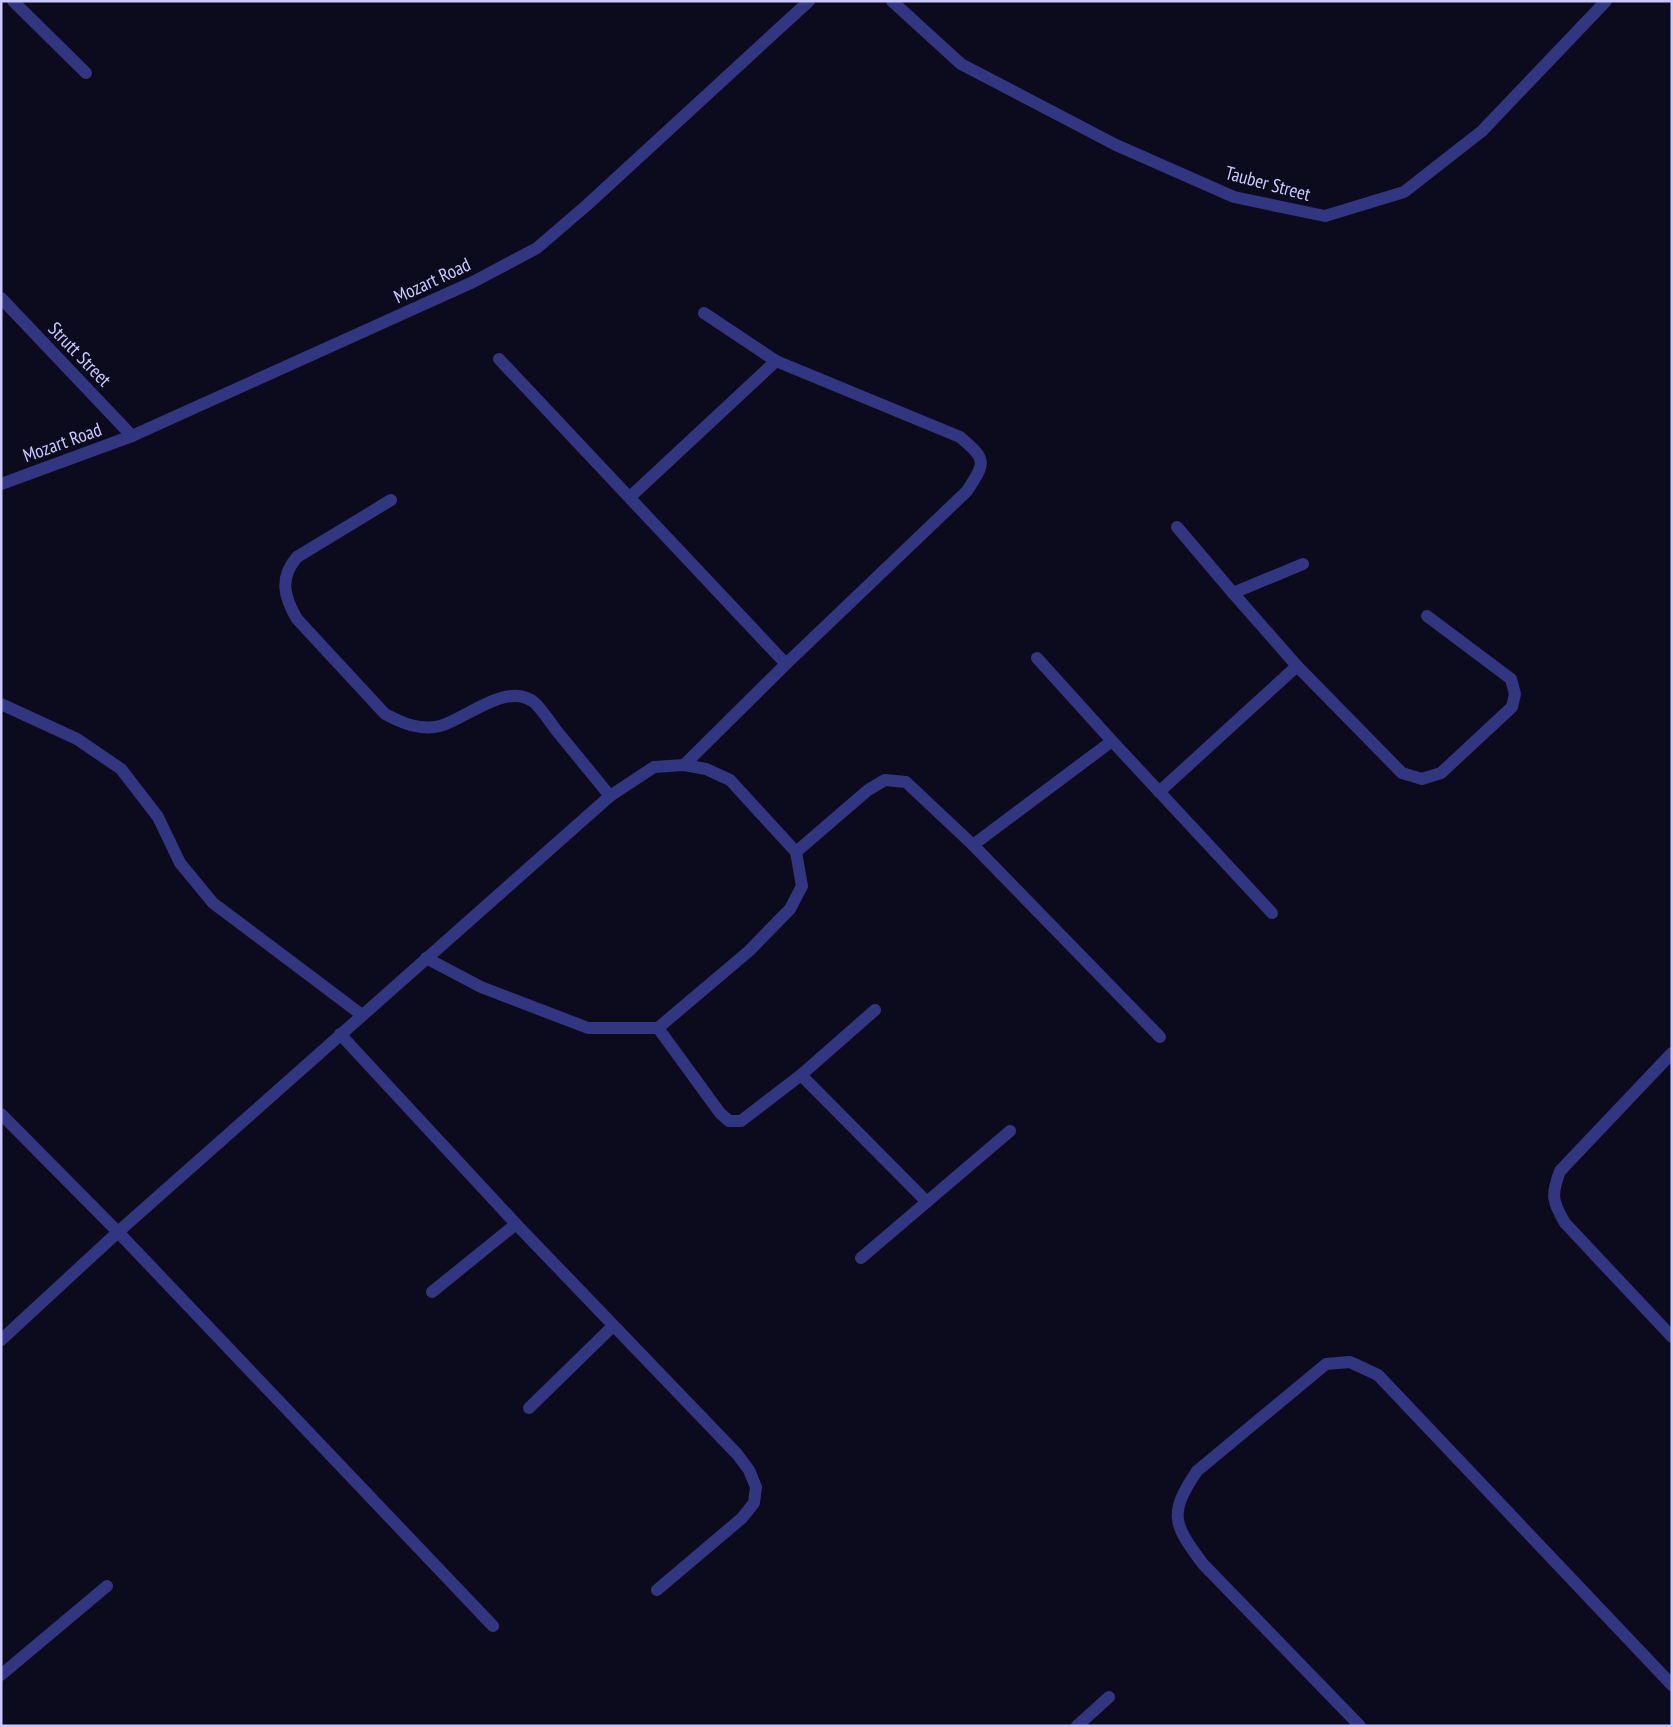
<svg xmlns="http://www.w3.org/2000/svg" width="1673" height="1727" viewBox="0 0 1673 1727" font-family="'PT Sans Narrow',sans-serif">
	<style>
		.lines { fill: none; stroke-linecap: round; stroke-linejoin: round }
		.street { stroke: #323580; stroke-width: 12 }
		.labels { text-anchor: middle; dominant-baseline: central; stroke-width: 5; stroke-linejoin: round; paint-order: stroke }
		.street-label { font-size: 19px; fill: #cac8ff; stroke: #0c0b1e }
	</style>
	<rect width="100%" height="100%" fill="#0c0b1e"/>
	<g class="lines">
		<!-- street -->
		<g class="street">
			<polyline points="13,1 86,73"/>
			<polyline points="892,1 961,64 1116,145 1234,197 1325,216 1404,192 1482,131 1606,1"/>
			<polyline points="1,298 132,436"/>
			<polyline points="499,359 786,664"/>
			<polyline points="1,484 132,436 473,282 537,248 587,205 809,1"/>
			<polyline points="630,497 776,361"/>
			<path d="M391,500L297,557C279,578 284,597 297,619L385,714C402,723 420,731 440,726C466,719 508,680 535,703C543,711 550,722 556,730C574,752 592,774 610,796"/>
			<polyline points="1177,527 1233,593 1297,666 1402,773 1422,779 1441,773 1512,707 1515,694 1511,679 1427,616"/>
			<polyline points="1233,593 1303,564"/>
			<polyline points="1037,658 1112,741 1272,913"/>
			<polyline points="1,704 77,739 121,769 158,817 180,863 213,903 362,1015"/>
			<path d="M684,765L786,664L967,491C986,462 987,460 960,437L776,361L704,313"/>
			<polyline points="1159,792 1297,666"/>
			<polyline points="973,845 1112,741"/>
			<polyline points="796,852 868,790 885,780 906,782 973,845 1160,1037"/>
			<polyline points="658,1028 720,1113 729,1121 741,1121 801,1075 875,1010"/>
			<polyline points="340,1034 516,1224 737,1454 749,1470 756,1487 754,1503 742,1518 657,1590"/>
			<path d="M1672,1053L1560,1171C1551,1195 1552,1201 1565,1223L1672,1337"/>
			<polyline points="801,1075 927,1202"/>
			<polyline points="1,1114 118,1232 493,1626"/>
			<polyline points="861,1258 1010,1131"/>
			<polyline points="432,1292 516,1224"/>
			<polyline points="1,1340 118,1232 610,796 654,767 684,765 706,769 730,780 796,852 802,886 790,909 749,951 658,1028 588,1028 481,987 426,958"/>
			<polyline points="529,1408 613,1326"/>
			<polyline points="1,1675 107,1586"/>
			<polyline points="1077,1726 1109,1697"/>
			<path d="M1360,1726L1203,1564C1173,1524 1168,1514 1197,1471L1326,1364L1350,1362L1378,1375L1672,1685"/>
		</g>
	</g>
	<g class="labels">
		<!-- street labels -->
		<g class="street-label">
			<text transform="translate(1268 183) rotate(15)">Tauber Street</text>
			<text transform="translate(432 280) rotate(-25)">Mozart Road</text>
			<text transform="translate(80 354) rotate(46)">Strutt Street</text>
			<text transform="translate(62 442) rotate(-20)">Mozart Road</text>
		</g>
	</g>
	<!-- border -->
	<rect width="1673" height="1727" fill="none" stroke="#cac8ff" stroke-width="5"/>
</svg>
